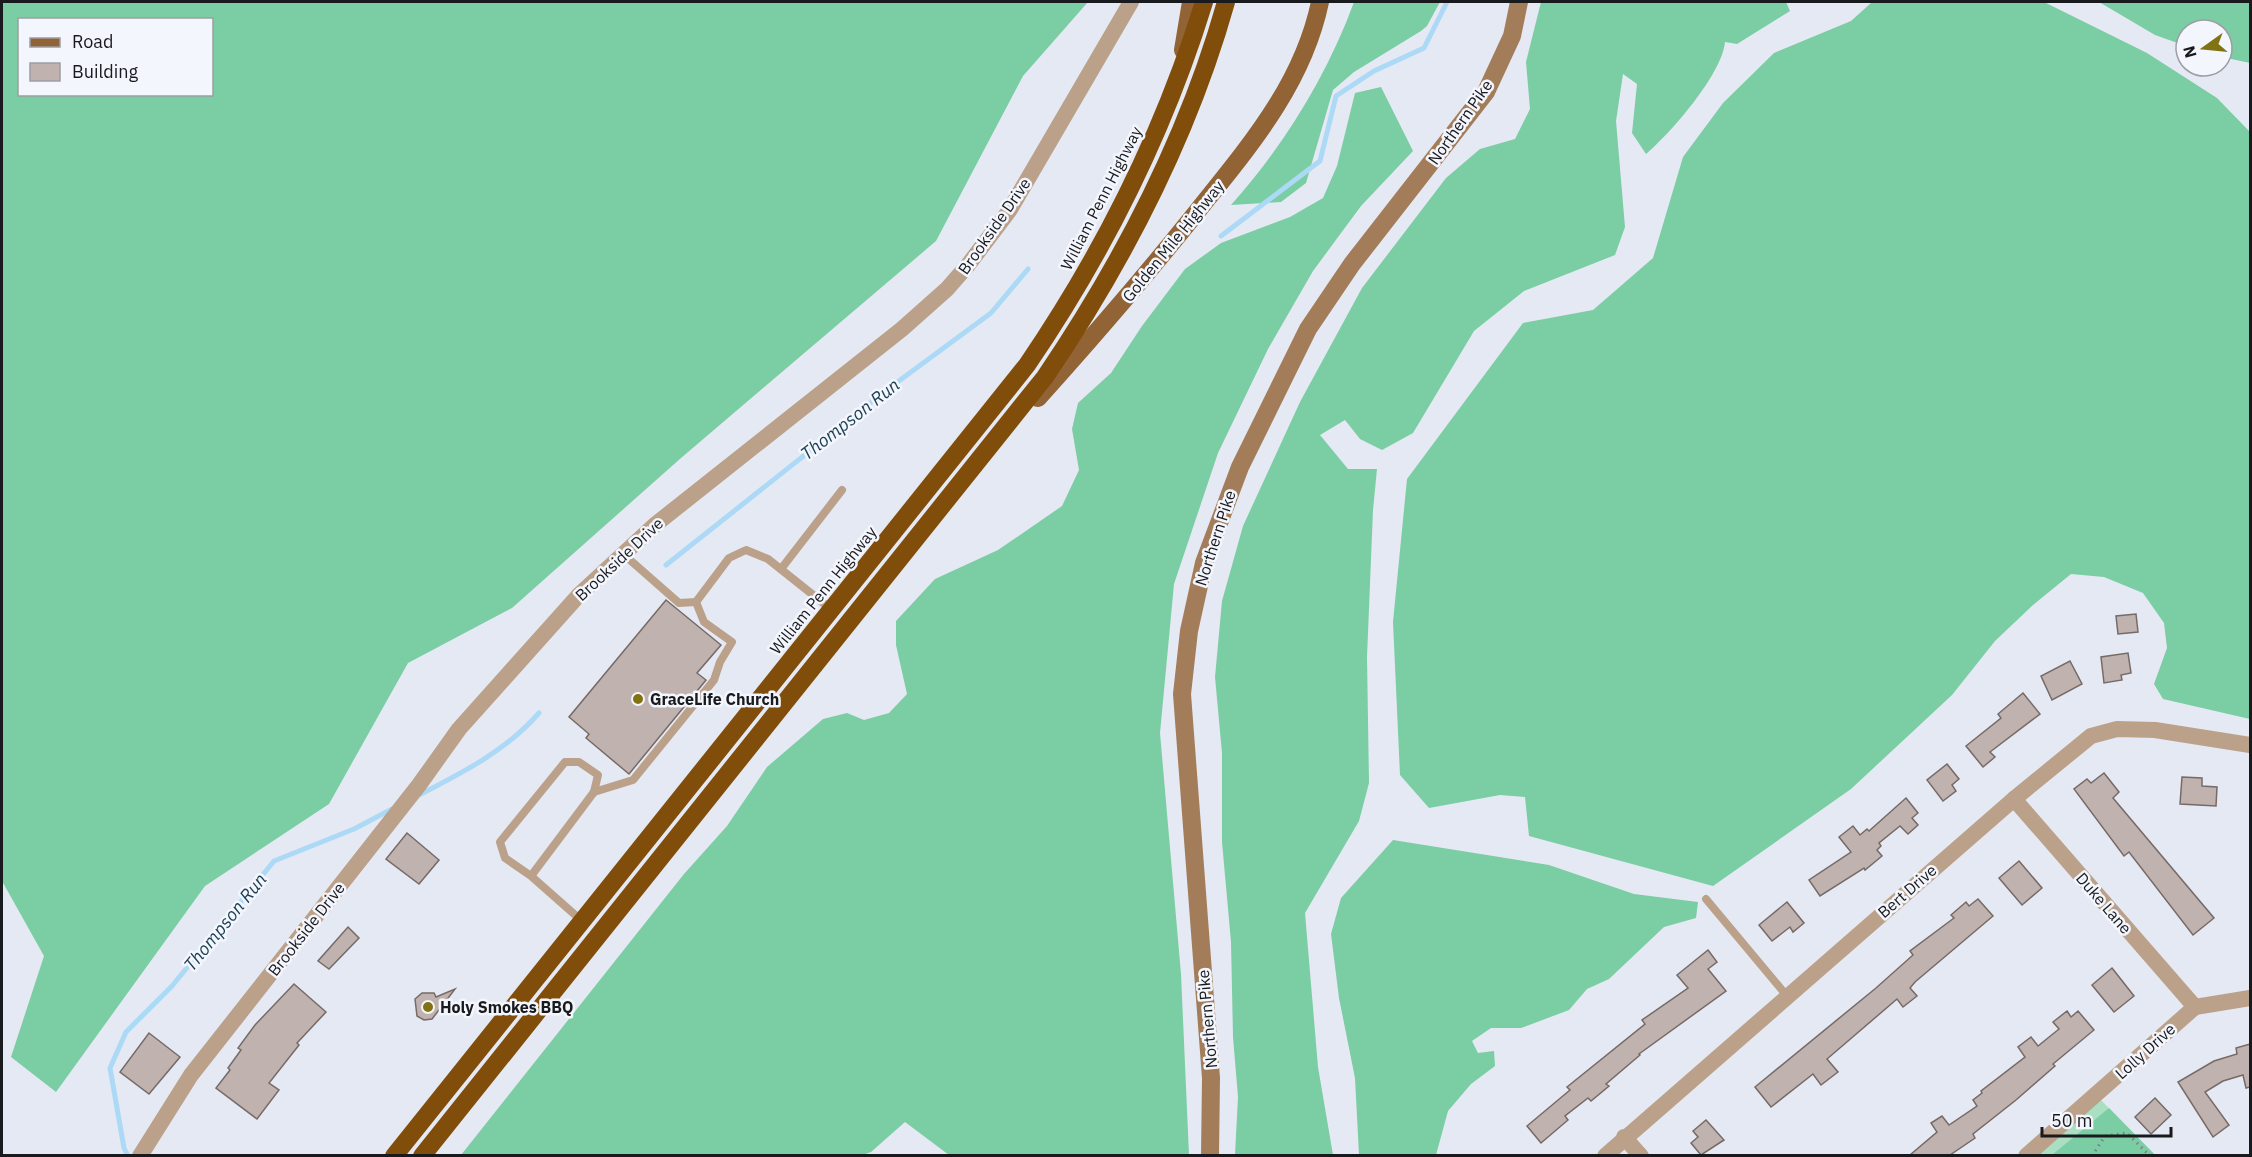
<svg xmlns="http://www.w3.org/2000/svg" width="2252" height="1157" viewBox="0 0 2252 1157" font-family="'IBM Plex Sans',sans-serif">
	<style>
		.green { fill: #abdfc3 }
		.forest { fill: #7bcda3; fill-rule: evenodd }
		.lines { fill: none; stroke-linecap: round; stroke-linejoin: round }
		.stream { stroke: #acd9f5; stroke-width: 5 }
		.building { fill: #c0b3af; stroke: #766a67; stroke-width: 1.5 }
		.path { stroke: #7e8088; stroke-width: 3; stroke-dasharray: 1.5 4.5; stroke-linecap: butt }
		.lane { stroke: #bba189; stroke-width: 8 }
		.street { stroke: #bba189; stroke-width: 16 }
		.secondary { stroke: #a37d59; stroke-width: 18 }
		.primary { stroke: #916335; stroke-width: 18 }
		.highway { stroke: #814d0a; stroke-width: 18 }
		.poi-dot { fill: #817314; stroke: #f4f6fd; stroke-width: 2 }
		.labels { text-anchor: middle; dominant-baseline: central; stroke-width: 5; stroke-linejoin: round; paint-order: stroke }
		.street-label { font-size: 16px; fill: #191a1e; stroke: #f4f6fd }
		.poi-label { font-size: 16px; font-weight: bold; fill: #191a1e; stroke: #f4f6fd; text-anchor: start }
		.water-label { font-size: 18px; font-style: italic; fill: #1d4053; stroke: #f4f6fd }
	</style>
	<rect width="100%" height="100%" fill="#e5e9f4"/>
	<!-- green -->
	<polygon class="green" points="2096,1095 2155,1155 2028,1156"/>
	<!-- forest -->
	<g class="forest">
		<path d="M2,2H1088L1023,76L936,241L681,458L512,608L408,663L329,804L205,886L56,1092L11,1057L44,956L2,881ZM20,20H212V94H20Z"/>
		<path d="M1354,2H1440L1427,26L1421,31L1354,72L1333,90L1306,183L1281,202L1231,205C1283,147 1327,76 1354,2Z"/>
		<path d="M1541,2H1786L1790,11L1737,44L1725,42C1722,74 1671,133 1646,154L1632,133L1637,84L1623,74L1616,121L1625,227L1615,255L1524,291L1474,331L1413,433L1382,450L1360,439L1345,420L1320,435L1348,469H1377L1373,510L1367,657L1369,783L1359,821L1305,913L1318,1067L1333,1155H1235L1238,1097L1233,1037L1231,942L1222,842V753L1215,677L1222,601L1243,526L1300,402L1362,288L1446,178L1480,149L1515,139L1530,109L1526,62Z"/>
		<polygon points="1872,2 2044,2 2147,53 2217,98 2250,132 2250,719 2163,699 2154,684 2167,648 2164,623 2143,593 2104,577 2071,574 2033,605 1995,641 1952,695 1851,789 1713,886 1529,836 1525,797 1500,795 1429,808 1400,775 1393,622 1407,479 1523,323 1593,310 1653,258 1683,157 1723,103 1774,53 1851,21"/>
		<polygon points="2099,2 2250,2 2250,63 2222,57 2222,30 2186,30 2186,46 2155,35"/>
		<polygon points="1381,87 1413,151 1361,206 1313,271 1268,349 1218,453 1174,584 1160,733 1181,974 1189,1155 949,1155 905,1122 871,1152 863,1155 461,1155 684,874 727,826 767,767 823,719 847,713 864,720 889,713 907,694 896,645 896,621 935,579 998,550 1062,506 1079,470 1072,429 1078,403 1111,373 1142,326 1185,269 1221,243 1290,217 1323,198 1337,166 1355,93"/>
		<polygon points="1393,840 1549,865 1634,894 1698,902 1696,918 1664,927 1609,979 1587,989 1569,1010 1521,1028 1491,1028 1472,1041 1478,1053 1494,1051 1495,1066 1471,1084 1448,1111 1436,1155 1359,1155 1355,1078 1339,998 1331,934 1341,898"/>
		<polygon points="2109,1108 2155,1155 2052,1155"/>
	</g>
	<g class="lines">
		<!-- stream -->
		<g class="stream">
			<polyline points="1221,236 1320,161 1336,96 1374,71 1424,48 1447,2"/>
			<polyline points="666,565 888,389 991,313 1028,269"/>
			<path d="M419,795C462,773 507,750 539,713"/>
			<polyline points="128,1156 124,1148 110,1068 126,1032 172,986 274,861 354,829 392,809"/>
		</g>
	</g>
	<!-- building -->
	<g class="building">
		<polygon points="666,600 721,645 697,673 706,680 629,774 586,738 589,734 569,717"/>
		<polygon points="2136,614 2138,632 2118,634 2116,616"/>
		<polygon points="2128,653 2131,673 2121,675 2122,680 2104,683 2101,657"/>
		<polygon points="2070,661 2082,684 2052,700 2041,676"/>
		<polygon points="2023,693 2040,714 1990,752 1995,757 1983,767 1966,746 2001,718 1998,714"/>
		<polygon points="1947,764 1959,779 1952,785 1956,791 1943,801 1927,780"/>
		<polygon points="2104,773 2119,792 2113,798 2214,918 2193,935 2129,852 2124,856 2074,789 2087,779 2091,783"/>
		<polygon points="2182,777 2202,778 2202,786 2217,787 2216,806 2180,804"/>
		<polygon points="1906,798 1918,813 1912,818 1918,825 1908,834 1900,826 1879,843 1881,846 1877,850 1882,856 1865,870 1864,868 1820,896 1809,880 1851,852 1839,837 1853,826 1860,835 1867,829 1869,831"/>
		<polygon points="407,833 439,860 419,884 386,859"/>
		<polygon points="2019,861 2042,888 2022,905 1999,878"/>
		<polygon points="1978,899 1993,916 1915,982 1910,988 1917,996 1903,1007 1897,999 1827,1059 1838,1072 1821,1085 1813,1074 1771,1107 1755,1087 1876,988 1913,955 1910,951 1954,918 1951,915 1966,902 1969,906"/>
		<polygon points="1787,902 1804,923 1793,932 1790,927 1772,941 1759,925"/>
		<polygon points="348,927 359,938 329,969 318,961"/>
		<polygon points="1708,950 1717,962 1708,969 1726,991 1639,1054 1640,1055 1606,1084 1609,1086 1591,1101 1588,1098 1565,1116 1568,1120 1541,1143 1527,1126 1570,1090 1567,1087 1645,1024 1642,1020 1688,988 1677,975"/>
		<polygon points="2112,968 2134,996 2114,1012 2092,985"/>
		<polygon points="294,984 326,1012 297,1043 299,1045 269,1083 279,1090 257,1119 216,1088 230,1070 228,1068 241,1050 238,1048 255,1025"/>
		<polygon points="455,989 432,1019 424,1020 417,1016 415,999 422,993 434,993 436,997"/>
		<polygon points="2067,1011 2071,1017 2078,1011 2094,1030 2053,1064 2055,1066 2016,1100 1973,1134 1975,1138 1950,1155 1910,1155 1937,1132 1931,1123 1942,1116 1949,1125 1977,1106 1973,1100 1982,1093 1981,1091 2025,1057 2018,1047 2031,1037 2038,1046 2059,1029 2053,1022"/>
		<polygon points="149,1033 180,1057 149,1094 120,1072"/>
		<polygon points="2250,1044 2250,1087 2246,1088 2243,1075 2223,1081 2205,1092 2229,1125 2213,1137 2178,1082 2214,1061 2237,1054 2236,1048"/>
		<polygon points="2155,1098 2171,1115 2151,1134 2135,1117"/>
		<polygon points="1706,1120 1724,1140 1701,1155 1691,1143 1698,1137 1693,1131"/>
	</g>
	<g class="lines">
		<!-- path -->
		<polyline class="path" points="2092,1156 2105,1136 2127,1133 2150,1156"/>
		<!-- lane -->
		<g class="lane">
			<polyline points="622,553 679,603 696,602"/>
			<polyline points="781,569 842,490"/>
			<polyline points="696,602 729,558 746,550 768,559 832,610"/>
			<polyline points="594,792 633,780 714,680 720,662 732,642 704,622 696,602"/>
			<polyline points="531,876 594,792 598,775 579,762 565,762 500,842 505,858 531,876 582,921"/>
			<polyline points="1706,899 1787,996"/>
		</g>
		<!-- street -->
		<g class="street">
			<polyline points="2014,799 2195,1007"/>
			<polyline points="1624,1137 1641,1156"/>
			<polyline points="140,1156 191,1075 419,785 459,729 578,596 656,524 902,329 947,289 968,265 1009,211 1131,2"/>
			<polyline points="1605,1156 2014,799 2091,736 2117,729 2155,730 2250,745"/>
			<polyline points="2026,1156 2195,1007 2250,998"/>
		</g>
		<!-- secondary -->
		<polyline class="secondary" points="1210,1156 1211,1078 1182,694 1189,631 1204,563 1240,467 1308,329 1352,264 1486,92 1512,36 1519,2"/>
		<!-- primary -->
		<g class="primary">
			<polyline points="1183,50 1191,2"/>
			<path d="M1038,398C1091,339 1142,280 1192,218C1245,151 1302,88 1320,2"/>
		</g>
		<!-- highway -->
		<g class="highway">
			<path d="M394,1156L1027,365C1104,252 1164,132 1204,2"/>
			<path d="M422,1156L1045,377C1123,262 1188,137 1226,2"/>
		</g>
	</g>
	<!-- markers -->
	<g class="poi-dot">
		<circle cx="638" cy="699" r="6"/>
		<circle cx="428" cy="1007" r="6"/>
	</g>
	<g class="labels">
		<!-- street labels -->
		<g class="street-label">
			<text transform="translate(1460 122) rotate(-55)">Northern Pike</text>
			<text transform="translate(1101 198) rotate(-63)">William Penn Highway</text>
			<text transform="translate(994 226) rotate(-55)">Brookside Drive</text>
			<text transform="translate(1173 241) rotate(-51)">Golden Mile Highway</text>
			<text transform="translate(1215 538) rotate(-72)">Northern Pike</text>
			<text transform="translate(619 559) rotate(-43)">Brookside Drive</text>
			<text transform="translate(823 590) rotate(-51)">William Penn Highway</text>
			<text transform="translate(1907 891) rotate(-41)">Bert Drive</text>
			<text transform="translate(2104 903) rotate(49)">Duke Lane</text>
			<text transform="translate(306 929) rotate(-52)">Brookside Drive</text>
			<text transform="translate(1207 1019) rotate(-95)">Northern Pike</text>
			<text transform="translate(2145 1051) rotate(-42)">Lolly Drive</text>
		</g>
		<!-- poi labels -->
		<g class="poi-label">
			<text x="650" y="699">GraceLife Church</text>
			<text x="440" y="1007">Holy Smokes BBQ</text>
		</g>
		<!-- water labels -->
		<g class="water-label">
			<text transform="translate(850 419) rotate(-38)">Thompson Run</text>
			<text transform="translate(225 922) rotate(-51)">Thompson Run</text>
		</g>
	</g>
	<!-- border -->
	<rect width="2252" height="1157" fill="none" stroke="#191a1e" stroke-width="6"/>
	<!-- legend -->
	<rect x="18" y="18" width="195" height="78" fill="#f4f6fd" stroke="#9c9ea4" stroke-width="1.5"/>
	<rect x="30" y="38" width="30" height="9" fill="#916335" stroke="#9c9ea4" stroke-width="1.5"/>
	<text x="72" y="48" font-size="18" fill="#191a1e">Road</text>
	<rect x="30" y="63" width="30" height="18" fill="#c0b3af" stroke="#9c9ea4" stroke-width="1.5"/>
	<text x="72" y="78" font-size="18" fill="#191a1e">Building</text>
	<!-- north arrow -->
	<g transform="translate(2204 48) rotate(255)"><circle r="28" fill="#f4f6fd" stroke="#9c9ea4" stroke-width="1.5"/>
	<path d="M0-4.5L10 22L0 15L-10 22Z" fill="#817314"/>
	<text y="-9" font-size="16" font-weight="bold" text-anchor="middle" fill="#191a1e">N</text>
	</g>
	<!-- scale -->
	<path d="M2042 1127v9h129v-9" fill="none" stroke="#191a1e" stroke-width="3"/>
	<text x="2051" y="1127" font-size="18" fill="#191a1e" stroke="#f4f6fd" stroke-width="4.5" paint-order="stroke">50 m</text>
</svg>
